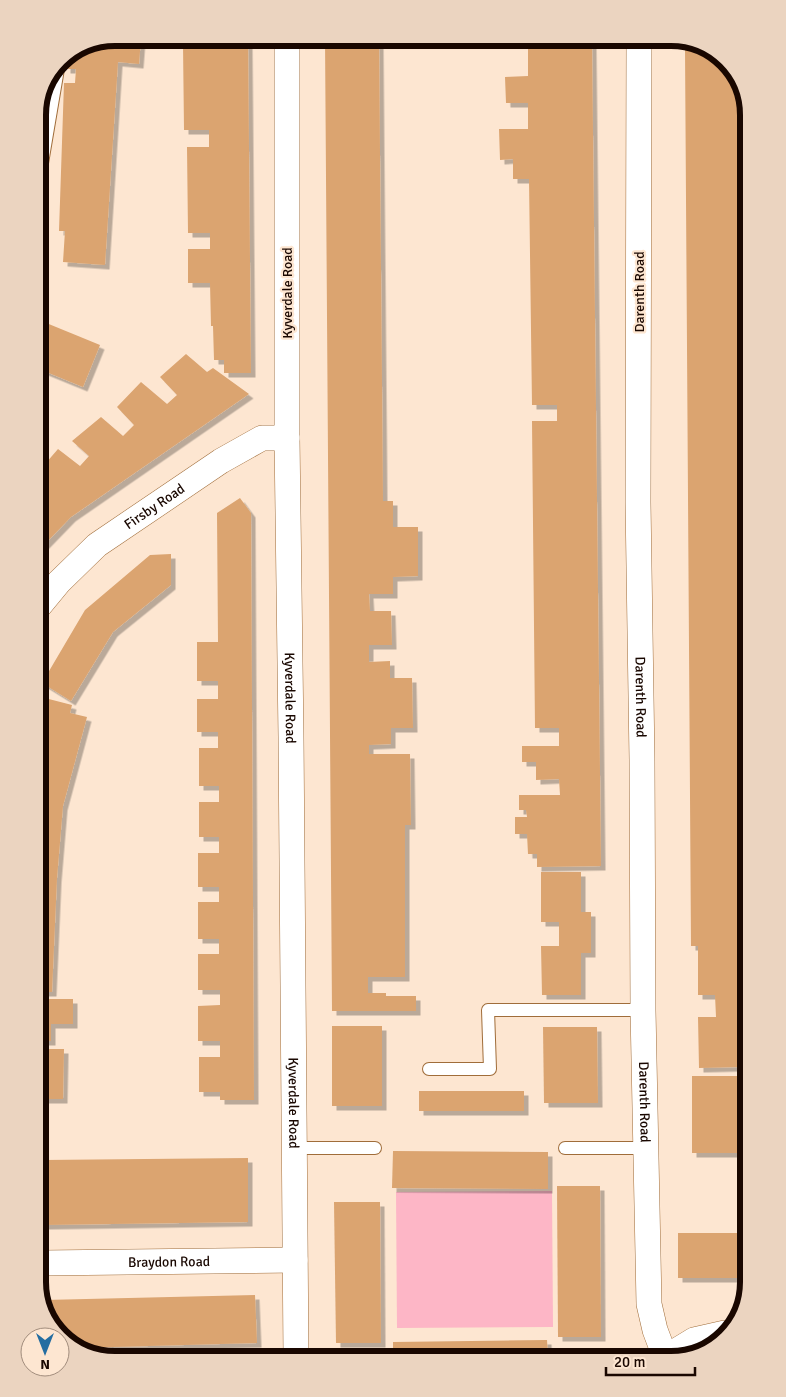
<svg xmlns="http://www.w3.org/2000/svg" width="786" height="1397" viewBox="0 0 786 1397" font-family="Signika,sans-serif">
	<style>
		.green { fill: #fdb6c6 }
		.building { fill: #dba470; filter: url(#shadow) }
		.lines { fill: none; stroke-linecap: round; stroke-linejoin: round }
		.service-casing { stroke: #a06d3a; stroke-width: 14 }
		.minor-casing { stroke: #a06d3a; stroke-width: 26 }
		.service { stroke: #fff; stroke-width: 12 }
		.minor { stroke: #fff; stroke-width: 25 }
		.labels { text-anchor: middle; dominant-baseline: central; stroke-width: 4.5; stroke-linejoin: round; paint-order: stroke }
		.street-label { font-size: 14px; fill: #190700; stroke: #fde6d1 }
		.rim { fill: none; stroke: #190700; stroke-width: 6 }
	</style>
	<defs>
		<filter id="shadow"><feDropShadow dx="4.5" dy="4.5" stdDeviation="0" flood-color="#0004"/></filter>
	</defs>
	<rect width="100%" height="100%" fill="#fde6d1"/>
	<!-- green -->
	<polygon class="green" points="552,1191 553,1327 397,1328 396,1192"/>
	<!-- building -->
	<g class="building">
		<polygon points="116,37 141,38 139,64 118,62 105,265 63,262 65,231 59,231 64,83 75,83 76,69 66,69 66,58"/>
		<polygon points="208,38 248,38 251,373 224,373 224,360 214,360 213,326 211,326 210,283 188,283 188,249 210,249 210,233 188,233 187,147 209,147 209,130 184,130 183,44 208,43"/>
		<polygon points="325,38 379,38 383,501 393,501 393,527 418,527 418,576 393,577 393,594 369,594 370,611 391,611 392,645 369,645 369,662 390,661 390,678 412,678 413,728 391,728 391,744 369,745 369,754 410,754 411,825 405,825 405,977 368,977 368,993 386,993 386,996 416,996 416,1011 332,1011"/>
		<polygon points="528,43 592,43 601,866 537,867 537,854 528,854 527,834 515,834 515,817 527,817 526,810 519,810 519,795 560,795 559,779 536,780 536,762 522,762 522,746 559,746 559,728 535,728 532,421 557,421 557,405 532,405 529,179 513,179 513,159 500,160 499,129 528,129 528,103 506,103 505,77 528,76"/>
		<polygon points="685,48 705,48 714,51 742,85 747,945 737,945 737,985 747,985 747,1027 738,1027 738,1067 699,1068 698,1017 716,1017 715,995 698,995 698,946 691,946"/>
		<polygon points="39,320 100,345 83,387 39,369"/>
		<polygon points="186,354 207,372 213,368 249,394 71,517 40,549 39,471 58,449 80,466 89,456 72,441 101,417 123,436 134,425 117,407 141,382 167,404 177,395 160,377"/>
		<polygon points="240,498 251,513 254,1100 220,1100 220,1092 199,1092 199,1057 220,1057 220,1041 198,1041 198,1006 220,1005 220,990 198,990 198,954 219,954 219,939 198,939 198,902 219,902 219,887 198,887 198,853 219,853 219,837 199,837 199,802 219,802 219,786 199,786 199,748 218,748 218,732 197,732 197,699 218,699 218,681 197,681 197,642 218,642 217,513"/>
		<polygon points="171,554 171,585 113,632 71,701 42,683 85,610 150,555"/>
		<polygon points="41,697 72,705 70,713 87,717 63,806 57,878 52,992 42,992"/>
		<polygon points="541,872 581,872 581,912 591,912 591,953 581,953 581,995 542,995 541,946 559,946 559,922 541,922"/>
		<polygon points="42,999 73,999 73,1024 51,1024 51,1041 42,1041"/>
		<rect x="332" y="1026" width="50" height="80"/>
		<polygon points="543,1027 597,1027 598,1103 544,1103"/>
		<polygon points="42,1049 64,1049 63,1099 43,1099"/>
		<polygon points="692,1076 747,1076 748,1153 692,1153"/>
		<rect x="419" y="1091" width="105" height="20"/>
		<polygon points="393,1151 548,1152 548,1189 392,1188"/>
		<polygon points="248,1158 248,1222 43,1225 43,1160"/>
		<polygon points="557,1186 600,1186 601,1337 558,1337"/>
		<polygon points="334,1202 380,1202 381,1343 336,1343"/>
		<rect x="678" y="1233" width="70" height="45"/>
		<polygon points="255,1295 257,1343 77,1348 72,1346 44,1312 44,1300"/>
		<polygon points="547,1340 548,1355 393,1357 393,1342"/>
	</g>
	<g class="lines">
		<defs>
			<g id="service">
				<polyline points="41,169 59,63"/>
				<polyline points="429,1069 490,1069 488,1010 643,1010"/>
				<polyline points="294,1148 375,1148"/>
				<polyline points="565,1148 646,1148"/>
			</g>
			<g id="minor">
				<path id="s1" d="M287,38V438L291,737L296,1357"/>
				<path id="s2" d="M639,38L638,502L642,760L643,1010L649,1304L655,1330L664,1354"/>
				<path id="s3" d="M40,605L59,582L97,545L221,461L262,438H287"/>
				<path id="s4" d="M43,1263L295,1260"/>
				<polyline points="671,1354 694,1340 725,1333"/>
			</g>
		</defs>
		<!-- service casing -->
		<use href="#service" class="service-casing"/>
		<!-- minor casing -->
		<use href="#minor" class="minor-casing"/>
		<!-- service -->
		<use href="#service" class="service"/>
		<!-- minor -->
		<use href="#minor" class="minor"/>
	</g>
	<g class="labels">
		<!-- street labels -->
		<g class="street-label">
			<text transform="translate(639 292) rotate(-90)">Darenth Road</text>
			<text transform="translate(287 293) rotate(-90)">Kyverdale Road</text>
			<text stroke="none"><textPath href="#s3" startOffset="152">Firsby Road</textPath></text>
			<text stroke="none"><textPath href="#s2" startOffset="659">Darenth Road</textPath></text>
			<text stroke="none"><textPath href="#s1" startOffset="660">Kyverdale Road</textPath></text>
			<text stroke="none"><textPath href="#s2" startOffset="1064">Darenth Road</textPath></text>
			<text stroke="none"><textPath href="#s1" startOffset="1065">Kyverdale Road</textPath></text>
			<text stroke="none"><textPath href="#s4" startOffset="126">Braydon Road</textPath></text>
		</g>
	</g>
	<!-- crop -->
	<path d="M0 0H786V1397H0ZM115 46H671A69 69 0 0 1 740 115V1282A69 69 0 0 1 671 1351H115A69 69 0 0 1 46 1282V115A69 69 0 0 1 115 46Z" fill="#ebd4c0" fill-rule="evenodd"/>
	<path class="rim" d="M115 46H671A69 69 0 0 1 740 115V1282A69 69 0 0 1 671 1351H115A69 69 0 0 1 46 1282V115A69 69 0 0 1 115 46Z"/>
	<!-- north arrow -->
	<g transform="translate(45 1352) rotate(180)"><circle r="24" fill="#fde6d1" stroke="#a28d7d"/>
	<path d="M0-4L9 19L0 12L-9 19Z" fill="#246da1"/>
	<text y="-8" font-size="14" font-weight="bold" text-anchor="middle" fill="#190700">N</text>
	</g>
	<!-- scale -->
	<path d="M606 1367v8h89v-8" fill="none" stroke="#190700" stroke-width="2.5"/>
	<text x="614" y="1367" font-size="15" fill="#190700" stroke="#fde6d1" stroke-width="4" paint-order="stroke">20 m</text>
</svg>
